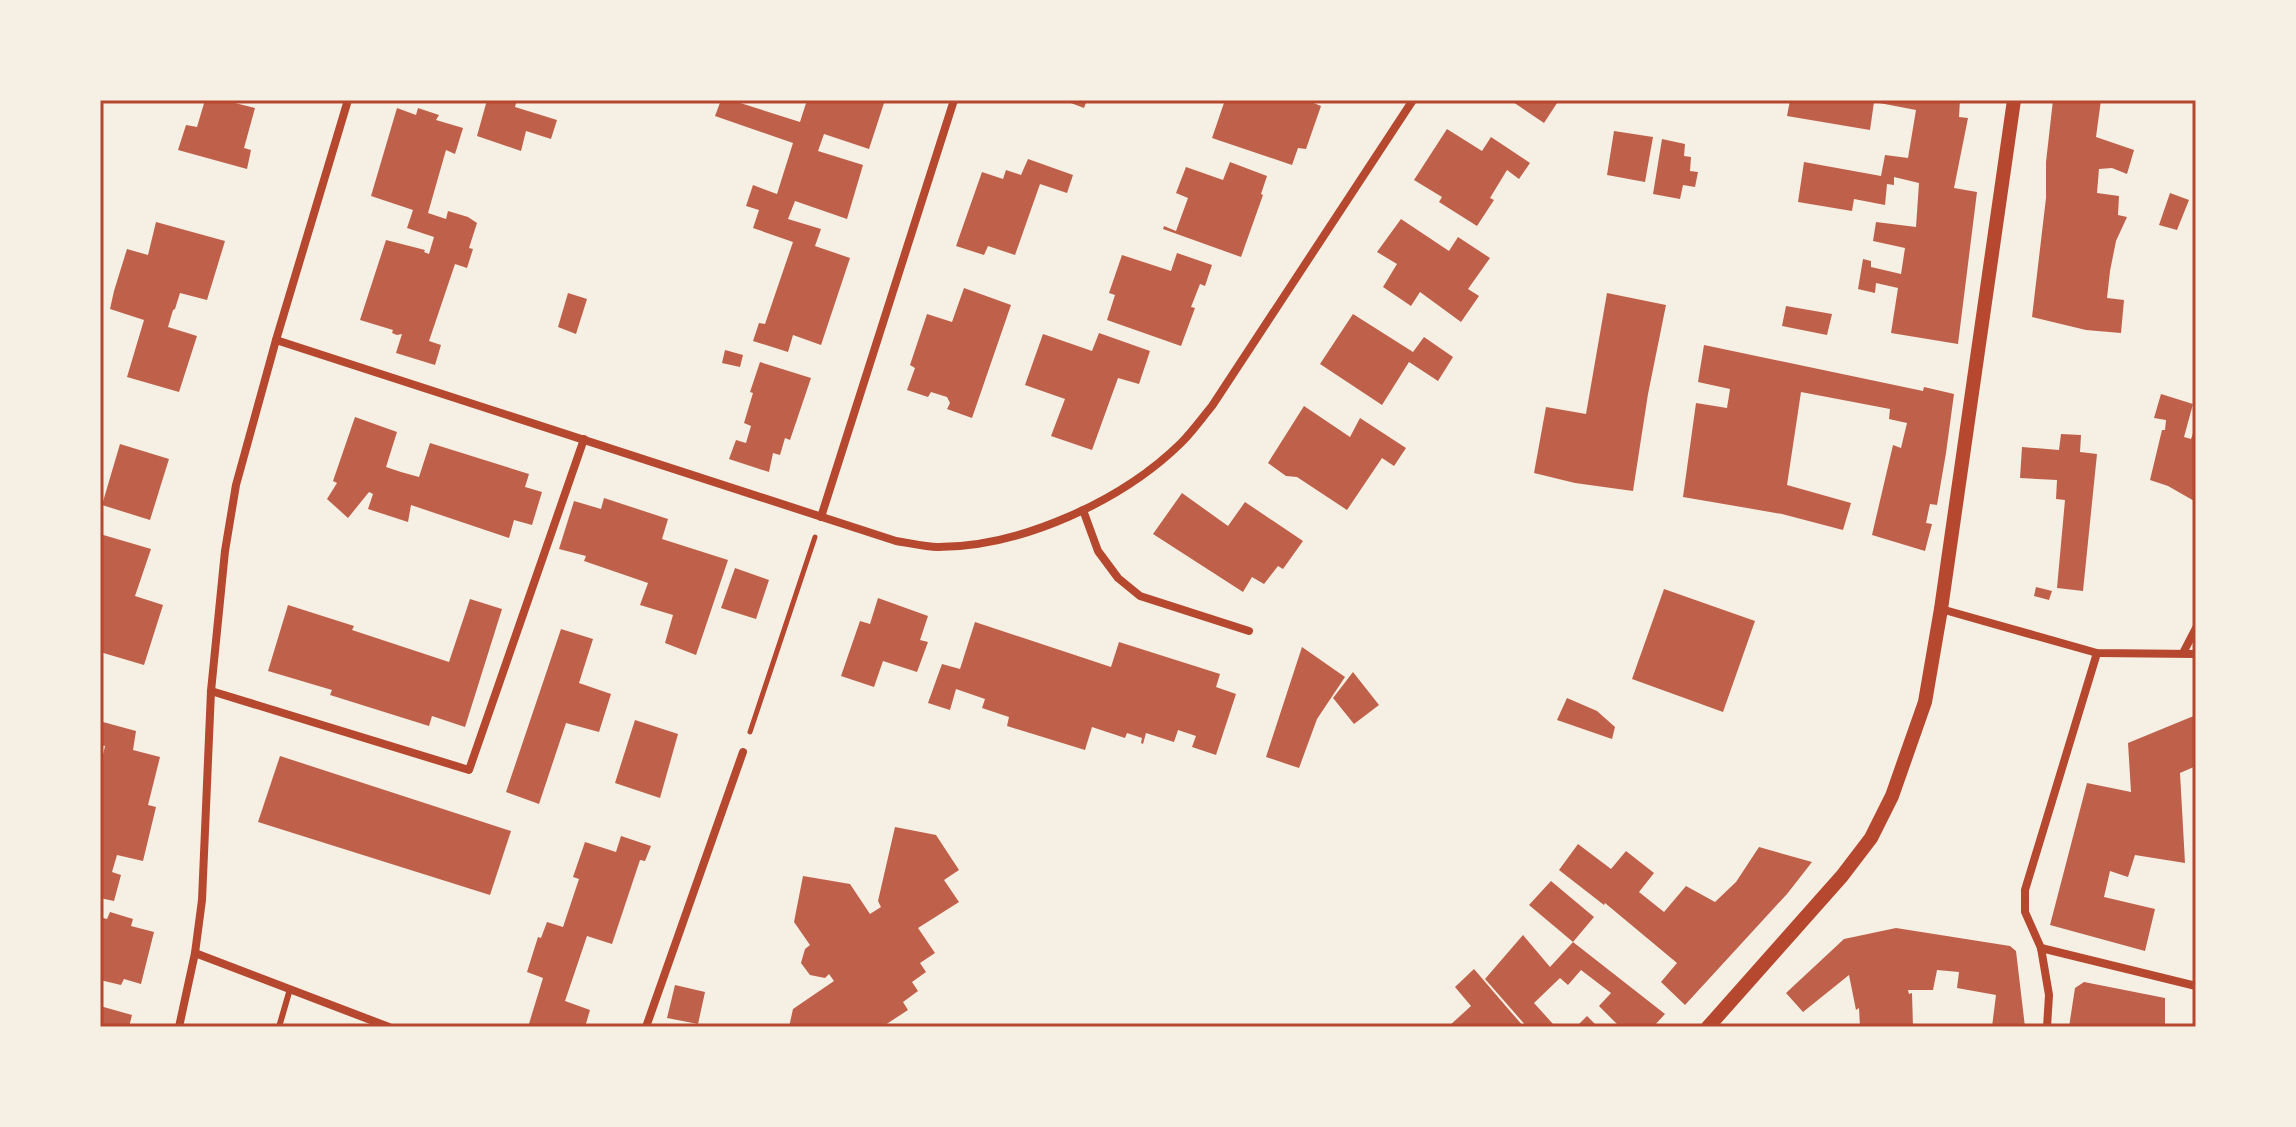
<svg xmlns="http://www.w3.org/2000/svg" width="2296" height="1127" viewBox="0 0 2296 1127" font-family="'IBM Plex Sans',sans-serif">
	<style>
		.building { fill: #bf614a }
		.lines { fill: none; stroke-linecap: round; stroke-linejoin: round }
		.path { stroke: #b5482f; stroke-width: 5 }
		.service { stroke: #b5482f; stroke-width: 6 }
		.minor { stroke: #b5482f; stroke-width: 8 }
		.tertiary { stroke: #b5482f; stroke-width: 14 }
		.neatline { fill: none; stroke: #b5482f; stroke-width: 3 }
	</style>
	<rect width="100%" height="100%" fill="#f6efe4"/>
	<!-- building -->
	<g class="building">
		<polygon points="205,100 231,100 231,102 255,108 244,148 251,150 247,169 178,150 186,125 197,127"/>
		<polygon points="487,100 517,100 515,107 557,120 551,139 526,131 521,151 477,136"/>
		<polygon points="721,100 731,100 800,122 807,100 885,100 869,149 824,134 818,151 863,165 847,219 795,201 788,219 821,229 815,246 850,258 821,345 793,335 788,352 753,341 759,323 765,324 793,242 753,228 759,210 746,206 753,185 777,194 793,143 715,116"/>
		<polygon points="1063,100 1087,100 1084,108"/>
		<polygon points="1225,100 1306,100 1321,106 1306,149 1298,148 1292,165 1212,138"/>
		<polygon points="1510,100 1559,100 1544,123"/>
		<polygon points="1790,100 1960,100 1959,117 1968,118 1954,188 1977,192 1958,344 1891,333 1898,288 1876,283 1875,293 1858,289 1863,259 1871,261 1871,267 1901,274 1905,248 1873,241 1876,222 1916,227 1919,183 1894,177 1894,185 1887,184 1885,205 1854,199 1852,211 1798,202 1804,162 1881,176 1885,155 1908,158 1916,110 1874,102 1870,130 1787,116"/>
		<polygon points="2053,100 2101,100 2096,137 2134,150 2127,174 2112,168 2099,169 2097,193 2119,196 2118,215 2127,217 2116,241 2110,271 2107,298 2124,300 2121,333 2086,330 2032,317 2046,198 2046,162"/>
		<polygon points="397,108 416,115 418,108 439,115 436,120 463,128 455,154 446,150 428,213 446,219 448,211 468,217 477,223 469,248 473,249 467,268 455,264 429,341 441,345 435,365 396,353 402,334 397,335 392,333 393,330 360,320 386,240 425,250 424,252 429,254 434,237 407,228 413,210 371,196"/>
		<polygon points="1447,129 1482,151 1491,137 1530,163 1519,179 1507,170 1490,198 1494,200 1477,226 1439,202 1442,197 1414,180"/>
		<polygon points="1614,131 1653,137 1645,182 1607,175"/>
		<polygon points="1662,139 1685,144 1684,156 1691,157 1690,171 1698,172 1695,187 1683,185 1680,199 1653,194"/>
		<polygon points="1028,159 1073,175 1067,193 1040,184 1015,255 988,246 984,255 956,246 982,172 1003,179 1006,170 1021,175"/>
		<polygon points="1230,162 1267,176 1261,194 1263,195 1241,257 1163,229 1164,226 1176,231 1188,198 1176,193 1186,167 1223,180"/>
		<polygon points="2170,193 2189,200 2177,230 2159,225"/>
		<polygon points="1401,219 1449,251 1458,237 1490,258 1468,289 1479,296 1461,322 1420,292 1411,306 1383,287 1397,264 1377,252"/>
		<polygon points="156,222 225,241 207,300 180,293 175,309 173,310 168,327 197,336 179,392 127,377 144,320 110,309 114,291 127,249 148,255"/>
		<polygon points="1177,253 1212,265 1205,286 1200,284 1191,307 1195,308 1181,346 1107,320 1115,295 1109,293 1122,255 1171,271"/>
		<polygon points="964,288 1011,305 972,418 947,409 950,403 947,397 931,392 928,397 907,390 915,368 910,365 927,314 952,322"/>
		<polygon points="568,293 587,299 576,334 558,327"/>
		<polygon points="1607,293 1666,305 1648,394 1633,491 1575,483 1534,473 1546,407 1586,414"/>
		<polygon points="1786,306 1832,314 1827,335 1782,326"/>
		<polygon points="1353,314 1413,352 1424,337 1453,357 1438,381 1409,362 1382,405 1320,364"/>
		<polygon points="1099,333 1150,351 1139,384 1118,378 1092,450 1051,436 1065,399 1025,385 1043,334 1092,351"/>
		<polygon points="1704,345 1923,391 1924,387 1954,394 1946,453 1937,505 1930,504 1926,523 1932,524 1925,551 1872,535 1893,445 1901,448 1907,423 1889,419 1890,409 1801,392 1787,485 1851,503 1843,530 1782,514 1683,497 1696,403 1727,408 1730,389 1698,382"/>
		<polygon points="725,350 743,355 740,367 722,363"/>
		<polygon points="760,362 811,378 790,440 785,438 780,455 773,453 769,472 729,459 736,440 746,443 751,426 744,423 753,393 750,392"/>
		<polygon points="2161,394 2193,404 2184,437 2191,439 2196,425 2196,502 2168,486 2150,480 2162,430 2165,430 2166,420 2154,418"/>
		<polygon points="1304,406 1350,437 1360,418 1406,448 1394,466 1382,458 1347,510 1297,477 1286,476 1268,463"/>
		<polygon points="355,417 397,432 386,467 401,472 419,477 430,443 529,474 525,487 542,492 532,525 514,520 509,538 411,505 408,522 368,509 373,494 369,492 348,518 327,499 337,483 333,481"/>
		<polygon points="2061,434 2081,435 2080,452 2097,454 2083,591 2057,588 2065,500 2056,499 2057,480 2020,478 2022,447 2059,450"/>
		<polygon points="120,444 169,459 150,520 102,505"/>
		<polygon points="1182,493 1228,526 1245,502 1303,541 1283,569 1278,566 1264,584 1252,577 1243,592 1153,534"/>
		<polygon points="604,498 668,519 662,539 728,560 696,655 665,643 673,615 640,605 648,583 584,561 586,556 559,549 574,501 601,509"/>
		<polygon points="100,534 151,549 135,596 163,605 144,665 100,652"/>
		<polygon points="735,568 769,580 756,619 721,608"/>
		<polygon points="2036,587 2052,591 2049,600 2034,596"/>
		<polygon points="1664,589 1755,621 1723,712 1632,679"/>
		<polygon points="878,598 928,616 920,640 928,642 917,672 883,661 874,687 841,676 860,621 870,624"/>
		<polygon points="470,599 502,609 465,727 432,716 429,726 330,695 332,690 268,671 288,605 354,626 352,630 449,662"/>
		<polygon points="975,622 1111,667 1119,642 1220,674 1216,687 1236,694 1216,755 1192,747 1196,736 1178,730 1174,742 1146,733 1143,744 1141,743 1142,738 1127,733 1125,738 1092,727 1085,750 1007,726 1009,717 982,708 985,699 956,689 950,710 928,703 942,664 960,669"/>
		<polygon points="561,629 593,639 579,683 611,694 599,732 566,723 539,804 506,792"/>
		<polygon points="1302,647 1345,677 1317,719 1299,768 1266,757"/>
		<polygon points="1353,672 1379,705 1354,724 1333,698"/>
		<polygon points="1567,698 1597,711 1615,727 1612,739 1557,720"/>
		<polygon points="2196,715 2196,766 2180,773 2185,863 2135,855 2128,877 2110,871 2104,897 2155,909 2145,951 2050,925 2087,783 2131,792 2128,743"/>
		<polygon points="635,720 678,734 660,798 615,783"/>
		<polygon points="103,722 136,731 133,750 160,757 148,805 156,807 143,861 117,855 112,872 121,875 114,901 100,898 100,807 103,795 100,795 100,768 105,746 100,745 100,733"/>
		<polygon points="280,756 511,831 490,895 258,822"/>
		<polygon points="895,827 936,835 959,870 944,880 959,902 918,928 935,953 920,963 926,972 912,982 918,991 903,1002 908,1010 882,1027 789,1027 793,1009 834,981 829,974 825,978 810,975 801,963 805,949 810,945 794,922 803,876 850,884 870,914 881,907 878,901"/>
		<polygon points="621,836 651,846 645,861 640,860 612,944 587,936 565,1001 590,1010 585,1027 528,1027 543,978 527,972 538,937 541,938 547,922 563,927 579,879 573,877 585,842 616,852"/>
		<polygon points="1578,844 1611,869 1626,851 1654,873 1639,892 1664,912 1686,886 1715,902 1736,882 1759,847 1812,862 1787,894 1685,1005 1661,982 1677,963 1605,903 1604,905 1559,870"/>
		<polygon points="1551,881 1594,917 1573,942 1529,905"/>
		<polygon points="110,912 133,919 131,926 154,932 141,984 124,979 121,985 100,980 100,917 107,919"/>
		<polygon points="1896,928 2010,946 2016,951 2025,1027 1992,1027 1996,995 1957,988 1959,972 1937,970 1933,990 1908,990 1909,994 1912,993 1913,1027 1860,1027 1859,1008 1856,1010 1849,975 1803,1012 1786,993 1844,939"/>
		<polygon points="1523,935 1550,967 1573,942 1665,1014 1653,1027 1620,1027 1599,1006 1611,993 1581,970 1568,985 1560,978 1534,1003 1553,1024 1550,1027 1527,1027 1485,979"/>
		<polygon points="1474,969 1510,1011 1524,1027 1448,1027 1471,1006 1455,987"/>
		<polygon points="2084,982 2165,998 2165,1027 2069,1027 2075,988"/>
		<polygon points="675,985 705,992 698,1024 667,1018"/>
		<polygon points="100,1006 132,1015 129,1027 100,1027"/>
		<polygon points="1587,1016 1598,1027 1576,1027"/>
	</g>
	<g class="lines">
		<!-- path -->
		<polyline class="path" points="750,732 815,537"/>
		<!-- service -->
		<polyline class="service" points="279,1027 290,989"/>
		<!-- minor -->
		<g class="minor">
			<path d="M276,340L896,541C910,543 924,547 938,547C1021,547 1122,501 1181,443C1192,432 1202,418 1212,406L1413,100"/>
			<polyline points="1083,510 1098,551 1118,578 1140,596 1249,631"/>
			<polyline points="821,517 954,100"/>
			<polyline points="1941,609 2097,653 2196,654"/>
			<polyline points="2183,653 2196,628"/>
			<polyline points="211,691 469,770 584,439"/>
			<polyline points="2041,948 2196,986"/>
			<polyline points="195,953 389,1027"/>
			<polyline points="179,1027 195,953 202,900 211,691 225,551 236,485 276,340 348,100"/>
			<polyline points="646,1027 743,752"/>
			<polyline points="2047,1027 2049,995 2041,948 2025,912 2025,890 2097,653"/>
		</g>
		<!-- tertiary -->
		<polyline class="tertiary" points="1708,1027 1842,876 1871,838 1892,796 1925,702 1941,609 2014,100"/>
	</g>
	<!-- border -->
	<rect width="2296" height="1127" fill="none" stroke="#f6efe4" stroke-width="204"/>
	<rect x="102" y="102" width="2092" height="923" class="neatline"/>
</svg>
